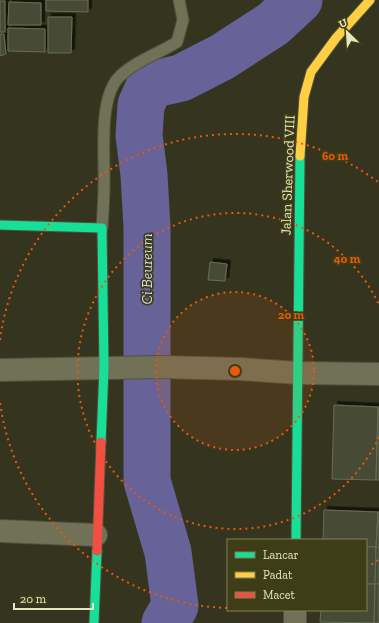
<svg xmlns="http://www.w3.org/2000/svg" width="379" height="623" viewBox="0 0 379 623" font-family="'Zilla Slab',serif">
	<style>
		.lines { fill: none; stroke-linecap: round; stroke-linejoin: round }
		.river { stroke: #676298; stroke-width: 47 }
		.building { fill: #474c35; stroke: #676d55; filter: url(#shadow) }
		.lane-casing { stroke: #51513d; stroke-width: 13 }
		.street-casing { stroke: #51513d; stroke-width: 24 }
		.fast-casing { stroke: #51513d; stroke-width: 11 }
		.slow-casing { stroke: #51513d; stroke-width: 11 }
		.jam-casing { stroke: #51513d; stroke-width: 11 }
		.lane { stroke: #717157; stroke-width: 11 }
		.street { stroke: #717157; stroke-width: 22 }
		.fast { stroke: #16e098; stroke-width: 9 }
		.slow { stroke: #ffcf43; stroke-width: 9 }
		.jam { stroke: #f24e42; stroke-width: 9 }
		.ring { fill: none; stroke: #e8590c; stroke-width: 2; stroke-dasharray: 2 4 }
		.labels { text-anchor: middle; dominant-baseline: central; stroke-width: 3.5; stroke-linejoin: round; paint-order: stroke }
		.street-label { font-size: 14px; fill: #e5e5c0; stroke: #3f3d15 }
		.water-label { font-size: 15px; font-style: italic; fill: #d5d4f9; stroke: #3f3d15 }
		.centre { fill: #e8590c; stroke: #3f3d15; stroke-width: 2 }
		.ring-label { font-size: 12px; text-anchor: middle; font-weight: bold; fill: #e8590c; stroke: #3f3d15; stroke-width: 3.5; stroke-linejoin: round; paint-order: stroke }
	</style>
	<defs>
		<filter id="shadow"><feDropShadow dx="3.5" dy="-3.5" stdDeviation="0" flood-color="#0009"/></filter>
	</defs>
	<rect width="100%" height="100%" fill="#35351f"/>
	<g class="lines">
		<!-- river -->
		<polyline class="river" points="165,623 175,606 168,552 147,481 147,227 144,175 139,135 141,105 150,85 181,78 222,57 273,24 299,0"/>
	</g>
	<!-- building -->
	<g class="building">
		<polygon points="46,0 88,0 88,12 46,11"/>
		<rect x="0" y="1" width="5" height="31"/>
		<polygon points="9,2 41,3 41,25 8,25"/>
		<polygon points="48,17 72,17 71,53 48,53"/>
		<polygon points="8,28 45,29 45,52 8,51"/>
		<polygon points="0,34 4,34 6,54 0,56"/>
		<polygon points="210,262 227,264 225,281 208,280"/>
		<polygon points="334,405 378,407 376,480 332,479"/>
		<polygon points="378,407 379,407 379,480 376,480"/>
		<polygon points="324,510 378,512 376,547 366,547 366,540 323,540"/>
		<polygon points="378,512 379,512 379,548 376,547"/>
		<polygon points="366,547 376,547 375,584 366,584"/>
		<polygon points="376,547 379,548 379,584 375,584"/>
		<polygon points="366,584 375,584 374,623 320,622 321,610 366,610"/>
		<polygon points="375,584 379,584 379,623 374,623"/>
	</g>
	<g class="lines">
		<defs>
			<path id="lane" d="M102,228C103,213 104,199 104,185C105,156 98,99 119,77C135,61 158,54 177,42L183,20L179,0"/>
			<g id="street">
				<polyline points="0,370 161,367 240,369 299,373 379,374"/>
				<polyline points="0,531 96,535"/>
				<polyline points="295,623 295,610"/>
			</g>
			<g id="fast">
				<polyline points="0,225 102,228 104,368 101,442"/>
				<polyline points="296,540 300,156"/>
				<polyline points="94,623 97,551"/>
			</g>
			<polyline id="slow" points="300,156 304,97 311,72 336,38 370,0"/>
			<polyline id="jam" points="97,551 101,442"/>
		</defs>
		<!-- lane casing -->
		<use href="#lane" class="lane-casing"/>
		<!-- street casing -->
		<use href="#street" class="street-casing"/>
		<!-- fast casing -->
		<use href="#fast" class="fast-casing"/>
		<!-- slow casing -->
		<use href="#slow" class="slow-casing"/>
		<!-- jam casing -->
		<use href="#jam" class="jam-casing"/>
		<!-- lane -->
		<use href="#lane" class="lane"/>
		<!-- street -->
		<use href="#street" class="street"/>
		<!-- fast -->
		<use href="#fast" class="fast"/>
		<!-- slow -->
		<use href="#slow" class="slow"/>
		<!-- jam -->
		<use href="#jam" class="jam"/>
	</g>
	<!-- distance rings -->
	<circle cx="235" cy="371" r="79" fill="#e8590c" fill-opacity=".12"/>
	<g class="ring">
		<circle cx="235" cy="371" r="79"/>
		<path d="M379 437A158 158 0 1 1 379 305"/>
		<path d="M378 560A237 237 0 0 1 368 567M227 608A237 237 0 0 1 0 402M0 340A237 237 0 0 1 378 182"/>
	</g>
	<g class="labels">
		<!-- street labels -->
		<g class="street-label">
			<text transform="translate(288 175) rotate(-88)">Jalan Sherwood VIII</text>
		</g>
		<!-- water labels -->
		<g class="water-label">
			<text transform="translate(147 269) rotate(-90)">Ci Beureum</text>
		</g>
	</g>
	<circle cx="235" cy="371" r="6" class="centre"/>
	<g class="ring-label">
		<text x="335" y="160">60 m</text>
		<text x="347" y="263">40 m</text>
		<text x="291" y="319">20 m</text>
	</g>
	<!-- legend -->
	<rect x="227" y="539" width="140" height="72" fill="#3f3d15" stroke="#818059"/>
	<rect x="235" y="552" width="20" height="6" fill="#16e098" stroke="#818059"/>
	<text x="263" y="559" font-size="12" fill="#e5e5c0">Lancar</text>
	<rect x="235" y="572" width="20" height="6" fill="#ffcf43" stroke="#818059"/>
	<text x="263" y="579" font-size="12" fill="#e5e5c0">Padat</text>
	<rect x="235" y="592" width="20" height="6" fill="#f24e42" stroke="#818059"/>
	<text x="263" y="599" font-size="12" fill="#e5e5c0">Macet</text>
	<!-- north arrow -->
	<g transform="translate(347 32) rotate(335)" stroke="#3f3d15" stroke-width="3" paint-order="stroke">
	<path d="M0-3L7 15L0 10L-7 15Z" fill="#e5e5c0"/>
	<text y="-6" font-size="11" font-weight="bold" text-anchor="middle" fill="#e5e5c0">U</text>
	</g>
	<!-- scale -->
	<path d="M14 603v6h79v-6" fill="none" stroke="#e5e5c0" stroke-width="2"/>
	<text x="20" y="603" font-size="12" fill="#e5e5c0" stroke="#3f3d15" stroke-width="3" paint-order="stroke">20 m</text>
</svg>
